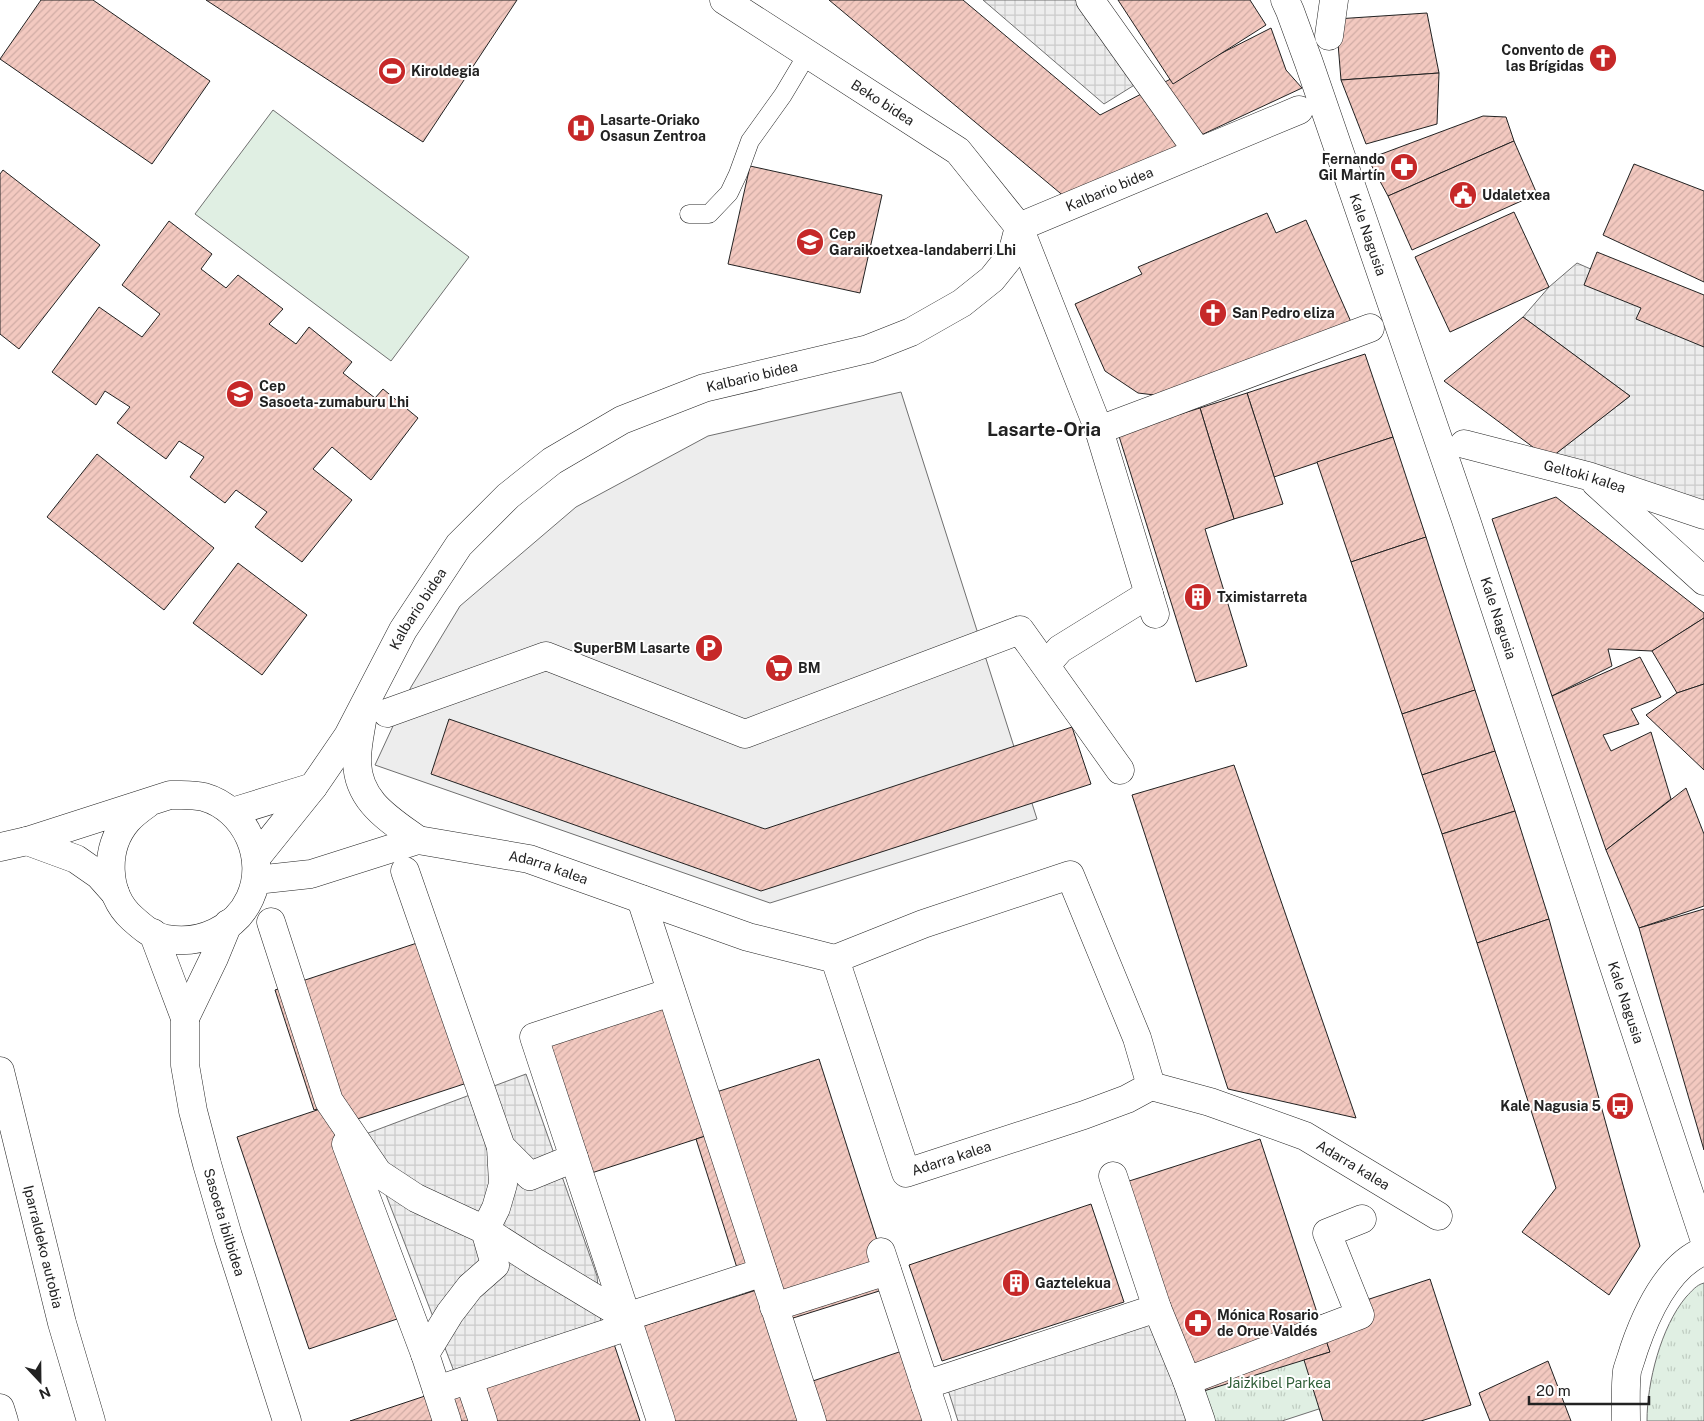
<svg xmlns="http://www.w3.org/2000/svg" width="1704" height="1421" viewBox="0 0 1704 1421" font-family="'Public Sans',sans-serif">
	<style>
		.grass { fill: url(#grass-tufts); stroke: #6f6f6f }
		.pitch { fill: #e0efe3; stroke: #6f6f6f }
		.parking { fill: #ededed; stroke: #6f6f6f }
		.plaza { fill: url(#plaza-grid); stroke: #6f6f6f }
		.building { fill: url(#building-hatch); stroke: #222 }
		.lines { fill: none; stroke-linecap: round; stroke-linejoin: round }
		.lane-casing { stroke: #222; stroke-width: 19 }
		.street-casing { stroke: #222; stroke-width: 29 }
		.highway-casing { stroke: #222; stroke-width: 29 }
		.lane { stroke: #fff; stroke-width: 18 }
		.street { stroke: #fff; stroke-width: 28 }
		.highway { stroke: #fff; stroke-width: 28 }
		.labels { text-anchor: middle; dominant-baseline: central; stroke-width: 4; stroke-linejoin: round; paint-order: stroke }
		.poi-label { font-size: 14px; font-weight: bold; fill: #222; stroke: #fff; text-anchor: start }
		.street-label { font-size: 14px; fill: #222; stroke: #fff }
		.park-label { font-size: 14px; fill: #2f5e38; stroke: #fff }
		.district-label { font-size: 19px; font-weight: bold; fill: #222; stroke: #fff }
	</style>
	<defs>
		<pattern id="grass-tufts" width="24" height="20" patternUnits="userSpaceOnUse" patternTransform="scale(1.25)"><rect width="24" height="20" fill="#e0efe3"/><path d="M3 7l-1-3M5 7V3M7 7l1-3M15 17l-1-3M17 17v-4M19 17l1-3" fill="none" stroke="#c0cdc2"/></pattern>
		<pattern id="plaza-grid" width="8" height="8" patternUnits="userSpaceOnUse" patternTransform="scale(1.25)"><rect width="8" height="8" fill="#ededed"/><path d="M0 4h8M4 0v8" fill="none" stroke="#cbcbcb"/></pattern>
		<pattern id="building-hatch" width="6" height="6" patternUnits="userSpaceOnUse" patternTransform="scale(1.25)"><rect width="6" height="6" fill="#f3c9c0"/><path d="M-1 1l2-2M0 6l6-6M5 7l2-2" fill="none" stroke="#d0aca5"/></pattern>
	</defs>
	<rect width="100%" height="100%" fill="#fff"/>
	<!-- grass -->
	<g class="grass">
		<path d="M1704,1283V1421H1647C1647,1382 1661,1327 1686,1297C1692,1291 1696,1285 1704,1283Z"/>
		<polygon points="1308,1336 1328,1406 1282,1421 1107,1421"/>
	</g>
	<!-- pitch -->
	<polygon class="pitch" points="273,110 469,257 391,361 195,214"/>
	<!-- parking -->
	<polygon class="parking" points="901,392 1037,819 770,903 375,765 411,687 460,606 576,507 708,436"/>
	<!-- plaza -->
	<g class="plaza">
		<polygon points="983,0 1099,0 1152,74 1104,104"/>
		<polygon points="1577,263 1704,319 1704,515 1549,459 1630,396 1523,317 1549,287"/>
		<polygon points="526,1074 597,1276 601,1324 455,1374 363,1135"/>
		<polygon points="1148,1303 1187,1421 958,1421 942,1371"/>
	</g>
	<!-- building -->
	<g class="building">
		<polygon points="41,0 93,0 210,81 152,164 0,59"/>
		<polygon points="206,0 517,0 423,142"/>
		<polygon points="829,0 963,0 1100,115 1271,28 1286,70 1302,88 1066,198"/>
		<polygon points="1118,0 1250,0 1266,25 1173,84"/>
		<polygon points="1427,13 1439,73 1341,80 1336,19"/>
		<polygon points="1439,73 1437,124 1366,144 1341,80"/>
		<polygon points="1483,116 1506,117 1514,141 1388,196 1368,159"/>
		<polygon points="1514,141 1537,194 1412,250 1388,196"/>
		<polygon points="1634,164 1704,191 1704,282 1603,235"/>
		<polygon points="750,166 882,195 860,293 728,264"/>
		<polygon points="3,170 100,245 19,349 0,334 0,174"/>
		<polygon points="1514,212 1549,287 1450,332 1415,257"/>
		<polygon points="1267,213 1276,233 1306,220 1351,322 1171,397 1138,393 1105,371 1075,304 1142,274 1138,267"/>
		<polygon points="169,221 212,254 201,269 226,288 238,275 283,309 269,324 296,344 309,327 352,362 343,373 375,398 383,389 418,418 371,480 332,447 313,469 352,500 302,562 255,527 267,512 236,490 225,503 190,477 204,457 179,441 166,459 117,423 130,407 105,391 96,405 52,372 99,307 142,337 160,314 122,285"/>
		<polygon points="1597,252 1704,295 1704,347 1636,319 1641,308 1584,285"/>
		<polygon points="1523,317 1630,396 1549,459 1444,381"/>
		<polygon points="1365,354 1393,437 1274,477 1247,393"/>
		<polygon points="1247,393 1283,504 1234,519 1200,408"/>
		<polygon points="1200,408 1234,519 1205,529 1247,666 1196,682 1118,433"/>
		<polygon points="1393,437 1426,537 1351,562 1317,462"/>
		<polygon points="97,454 214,548 164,610 47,517"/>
		<polygon points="1556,497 1704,613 1704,618 1652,651 1608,649 1612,666 1552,696 1492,519"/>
		<polygon points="1426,537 1475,690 1402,714 1351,562"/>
		<polygon points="238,563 307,615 262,675 193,623"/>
		<polygon points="1704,618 1704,684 1677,693 1652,651"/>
		<polygon points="1640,657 1661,697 1631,709 1639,724 1603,735 1611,751 1651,732 1671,799 1606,850 1552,696"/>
		<polygon points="1704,684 1704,770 1646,715 1677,693"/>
		<polygon points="1475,690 1495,751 1422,775 1402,714"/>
		<polygon points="449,719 765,829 1072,727 1091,784 761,891 431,774"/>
		<polygon points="1495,751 1515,811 1442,834 1422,775"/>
		<polygon points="1234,765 1356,1118 1228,1089 1132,795"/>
		<polygon points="1686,788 1704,834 1704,906 1639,928 1606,850"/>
		<polygon points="1515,811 1549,919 1477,943 1442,834"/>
		<polygon points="1704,909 1704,1150 1639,928"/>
		<polygon points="1549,919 1640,1246 1609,1295 1522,1232 1556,1188 1477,943"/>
		<polygon points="420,942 467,1083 333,1127 326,1107 314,1110 275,990"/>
		<polygon points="675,1000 715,1133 576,1178 535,1044"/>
		<polygon points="819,1059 892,1287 774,1324 763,1288 745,1293 696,1139 715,1133 704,1096"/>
		<polygon points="326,1107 397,1319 309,1349 237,1137"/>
		<polygon points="1260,1139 1330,1352 1191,1395 1123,1183"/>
		<polygon points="1091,1204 1124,1302 942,1361 909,1265"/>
		<polygon points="1430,1279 1471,1405 1421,1421 1323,1421 1304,1360 1330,1352 1318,1316"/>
		<polygon points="763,1288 803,1421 669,1421 640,1327"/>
		<polygon points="613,1341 640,1421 487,1421 477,1389"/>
		<polygon points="911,1348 936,1421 803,1421 792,1388"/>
		<polygon points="1548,1361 1571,1421 1490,1421 1479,1393"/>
		<polygon points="459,1385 472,1421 350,1421 449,1388"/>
	</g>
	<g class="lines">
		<defs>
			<polyline id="lane" points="689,214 709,214 729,193 738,174 750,141 783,95 808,53"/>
			<g id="street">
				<path id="s1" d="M724,0L958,151L1019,227L1099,430L1155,614"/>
				<polyline points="1090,0 1198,152"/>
				<path id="s2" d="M1285,0L1290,11L1309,63L1465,517L1704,1238"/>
				<polyline points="1329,36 1334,0"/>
				<path id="s3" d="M1019,227L1299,110"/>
				<polyline points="1099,430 1370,328"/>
				<path id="s4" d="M1464,444L1588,476L1704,515"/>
				<polyline points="1596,483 1704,581"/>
				<polyline points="1046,665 1060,649 1149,594"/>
				<polyline points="387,713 546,656 745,734 1020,630 1120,770"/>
				<path d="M362,721C360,733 357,747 357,760C357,801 389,819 418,840"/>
				<polyline points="232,812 313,787"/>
				<polyline points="27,841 76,859 99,875 115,893"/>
				<path d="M0,847L27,841L170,795C182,795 193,794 204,797C246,809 268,859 250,898C236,929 200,945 167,939C153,937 142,927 132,918C105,894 104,848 127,821C132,815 140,809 147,804"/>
				<path id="s5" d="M256,858L313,787L348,736L403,630L459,545L508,496L552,461L622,420L704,388L868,349L911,332L962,303L992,279L1012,254L1019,227"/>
				<polyline points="405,871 501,1147 530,1176 574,1158"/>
				<path id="s6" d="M256,880L311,874L418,840L529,859L748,937L835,959"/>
				<polyline points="641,899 812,1421"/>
				<polyline points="271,922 329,1101 378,1173 416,1198 485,1230 496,1208 503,1184 501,1147"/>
				<path id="s7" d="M153,933L185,1018V1065L193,1111L207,1164L228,1236L287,1421"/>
				<polyline points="185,1018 214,958 228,924"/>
				<path id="s8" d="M1151,1086L1137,1038L1070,875L923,924L835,959L906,1173L1084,1115L1127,1099L1151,1086L1210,1102L1305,1136L1438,1216"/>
				<polyline points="346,1144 425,1354 447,1421"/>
				<polyline points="485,1230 533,1261 626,1317 763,1272"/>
				<polyline points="881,1252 937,1421"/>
				<polyline points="774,1307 887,1271"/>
				<polyline points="1157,1308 1187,1381 1360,1315 1327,1233 1362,1219"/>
				<polyline points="425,1354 450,1313 470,1287 495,1265 485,1230"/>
				<polyline points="469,1380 483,1421"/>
				<polyline points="1187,1381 1201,1421"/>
				<polyline points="925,1385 1157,1308 1113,1176"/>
				<polyline points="437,1390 629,1326"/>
				<polyline points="661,1421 534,1037 671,992"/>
				<path d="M1626,1421C1626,1405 1625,1387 1627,1371C1629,1364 1632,1356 1634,1349C1646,1314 1667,1266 1704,1251"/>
			</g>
			<g id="highway">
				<path id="s9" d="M0,1071L62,1323L91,1421"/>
				<polyline points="0,1408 4,1421"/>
			</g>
		</defs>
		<!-- lane casing -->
		<use href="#lane" class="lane-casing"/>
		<!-- street casing -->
		<use href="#street" class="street-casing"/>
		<!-- highway casing -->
		<use href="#highway" class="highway-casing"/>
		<!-- lane -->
		<use href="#lane" class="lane"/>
		<!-- street -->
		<use href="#street" class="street"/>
		<!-- highway -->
		<use href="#highway" class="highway"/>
	</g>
	<!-- icons -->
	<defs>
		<symbol id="church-disc" viewBox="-11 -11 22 22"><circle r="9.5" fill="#c62828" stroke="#fff"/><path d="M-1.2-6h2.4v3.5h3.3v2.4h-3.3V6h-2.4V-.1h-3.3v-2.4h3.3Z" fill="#fff"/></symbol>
		<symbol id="stadium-disc" viewBox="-11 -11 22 22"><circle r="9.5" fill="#c62828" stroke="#fff"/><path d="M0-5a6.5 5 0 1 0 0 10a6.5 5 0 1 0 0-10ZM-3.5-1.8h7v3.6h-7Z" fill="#fff"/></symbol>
		<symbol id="hospital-disc" viewBox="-11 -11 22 22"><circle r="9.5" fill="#c62828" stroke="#fff"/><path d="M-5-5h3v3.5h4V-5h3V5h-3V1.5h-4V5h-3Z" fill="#fff"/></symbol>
		<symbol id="pharmacy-disc" viewBox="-11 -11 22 22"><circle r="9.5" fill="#c62828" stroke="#fff"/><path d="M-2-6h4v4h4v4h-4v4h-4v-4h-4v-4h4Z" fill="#fff"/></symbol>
		<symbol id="civic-disc" viewBox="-11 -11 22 22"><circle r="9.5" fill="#c62828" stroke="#fff"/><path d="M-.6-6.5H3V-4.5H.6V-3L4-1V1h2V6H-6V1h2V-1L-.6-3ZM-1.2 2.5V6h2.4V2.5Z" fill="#fff"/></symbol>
		<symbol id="school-disc" viewBox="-11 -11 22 22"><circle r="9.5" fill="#c62828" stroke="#fff"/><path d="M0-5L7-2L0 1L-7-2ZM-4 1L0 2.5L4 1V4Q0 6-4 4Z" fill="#fff"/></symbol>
		<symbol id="building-disc" viewBox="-11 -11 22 22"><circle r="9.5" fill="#c62828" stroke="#fff"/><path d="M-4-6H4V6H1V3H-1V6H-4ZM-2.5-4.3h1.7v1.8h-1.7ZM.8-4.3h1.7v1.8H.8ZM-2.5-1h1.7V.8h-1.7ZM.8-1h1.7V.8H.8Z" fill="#fff"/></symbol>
		<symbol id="parking-disc" viewBox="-11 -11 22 22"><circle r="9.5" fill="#c62828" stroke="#fff"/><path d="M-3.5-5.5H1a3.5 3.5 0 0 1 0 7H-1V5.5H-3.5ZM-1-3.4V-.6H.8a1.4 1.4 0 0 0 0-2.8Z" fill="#fff"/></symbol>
		<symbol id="supermarket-disc" viewBox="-11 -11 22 22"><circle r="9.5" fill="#c62828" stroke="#fff"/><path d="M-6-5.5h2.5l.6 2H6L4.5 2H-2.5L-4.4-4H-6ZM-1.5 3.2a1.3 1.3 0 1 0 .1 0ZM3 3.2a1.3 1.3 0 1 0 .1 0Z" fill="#fff"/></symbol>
		<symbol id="bus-disc" viewBox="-11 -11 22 22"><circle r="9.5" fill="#c62828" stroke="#fff"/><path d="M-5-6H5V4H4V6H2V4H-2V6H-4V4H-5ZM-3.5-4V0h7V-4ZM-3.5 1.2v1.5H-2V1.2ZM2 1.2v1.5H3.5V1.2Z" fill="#fff"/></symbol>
	</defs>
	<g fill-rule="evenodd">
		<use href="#church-disc" x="1587" y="42" width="32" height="32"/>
		<use href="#stadium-disc" x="376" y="55" width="32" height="32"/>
		<use href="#hospital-disc" x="565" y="112" width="32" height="32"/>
		<use href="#pharmacy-disc" x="1388" y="151" width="32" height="32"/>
		<use href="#civic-disc" x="1447" y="179" width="32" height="32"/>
		<use href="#school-disc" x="794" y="226" width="32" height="32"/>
		<use href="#church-disc" x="1197" y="297" width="32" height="32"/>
		<use href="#school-disc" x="224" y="378" width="32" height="32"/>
		<use href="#building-disc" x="1182" y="581" width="32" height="32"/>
		<use href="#parking-disc" x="693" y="632" width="32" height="32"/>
		<use href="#supermarket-disc" x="763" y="652" width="32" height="32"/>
		<use href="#bus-disc" x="1604" y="1090" width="32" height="32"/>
		<use href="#building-disc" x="1000" y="1267" width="32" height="32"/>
		<use href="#pharmacy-disc" x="1182" y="1307" width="32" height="32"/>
	</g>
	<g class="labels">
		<!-- poi labels -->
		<g class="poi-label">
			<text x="1584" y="50" text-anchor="end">Convento de<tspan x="1584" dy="16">las Brígidas</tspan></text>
			<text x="411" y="71">Kiroldegia</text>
			<text x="600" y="120">Lasarte-Oriako<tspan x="600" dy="16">Osasun Zentroa</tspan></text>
			<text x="1385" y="159" text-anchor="end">Fernando<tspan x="1385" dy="16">Gil Martín</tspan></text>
			<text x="1482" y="195">Udaletxea</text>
			<text x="829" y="234">Cep<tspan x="829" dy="16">Garaikoetxea-landaberri Lhi</tspan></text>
			<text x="1232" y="313">San Pedro eliza</text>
			<text x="259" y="386">Cep<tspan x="259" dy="16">Sasoeta-zumaburu Lhi</tspan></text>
			<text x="1217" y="597">Tximistarreta</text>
			<text x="690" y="648" text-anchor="end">SuperBM Lasarte</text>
			<text x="798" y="668">BM</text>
			<text x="1601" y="1106" text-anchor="end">Kale Nagusia 5</text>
			<text x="1035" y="1283">Gaztelekua</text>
			<text x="1217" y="1315">Mónica Rosario<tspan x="1217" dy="16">de Orue Valdés</tspan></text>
		</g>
		<!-- street labels -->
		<g class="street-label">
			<text stroke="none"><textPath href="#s1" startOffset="189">Beko bidea</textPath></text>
			<text stroke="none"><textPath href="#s3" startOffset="98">Kalbario bidea</textPath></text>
			<text stroke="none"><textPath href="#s2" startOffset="249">Kale Nagusia</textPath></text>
			<text stroke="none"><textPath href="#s5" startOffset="718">Kalbario bidea</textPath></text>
			<text stroke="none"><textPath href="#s4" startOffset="125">Geltoki kalea</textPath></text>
			<text stroke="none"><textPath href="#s5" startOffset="298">Kalbario bidea</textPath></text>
			<text stroke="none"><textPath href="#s2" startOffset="654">Kale Nagusia</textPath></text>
			<text stroke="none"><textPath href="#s6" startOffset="301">Adarra kalea</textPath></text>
			<text stroke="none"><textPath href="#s2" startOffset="1059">Kale Nagusia</textPath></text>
			<text stroke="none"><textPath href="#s8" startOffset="749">Adarra kalea</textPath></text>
			<text stroke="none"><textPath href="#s8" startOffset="1180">Adarra kalea</textPath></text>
			<text stroke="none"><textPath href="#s7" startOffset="300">Sasoeta ibilbidea</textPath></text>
			<text stroke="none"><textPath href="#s9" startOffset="181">Iparraldeko autobia</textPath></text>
		</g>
		<!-- park labels -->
		<g class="park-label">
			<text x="1279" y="1383">Jaizkibel Parkea</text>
		</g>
		<!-- district labels -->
		<g class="district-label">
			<text x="1044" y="429">Lasarte-Oria</text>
		</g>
	</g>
	<!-- north arrow -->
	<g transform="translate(40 1381) rotate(158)" stroke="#ffffff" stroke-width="4" paint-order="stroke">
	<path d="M0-4L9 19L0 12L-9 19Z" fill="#222222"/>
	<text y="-8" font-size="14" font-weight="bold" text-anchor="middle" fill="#222222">N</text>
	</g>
	<!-- scale -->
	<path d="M1529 1396v8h120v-8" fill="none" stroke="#222222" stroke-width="2.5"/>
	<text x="1536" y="1396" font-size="15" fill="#222222" stroke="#ffffff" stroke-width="4" paint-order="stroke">20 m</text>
</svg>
